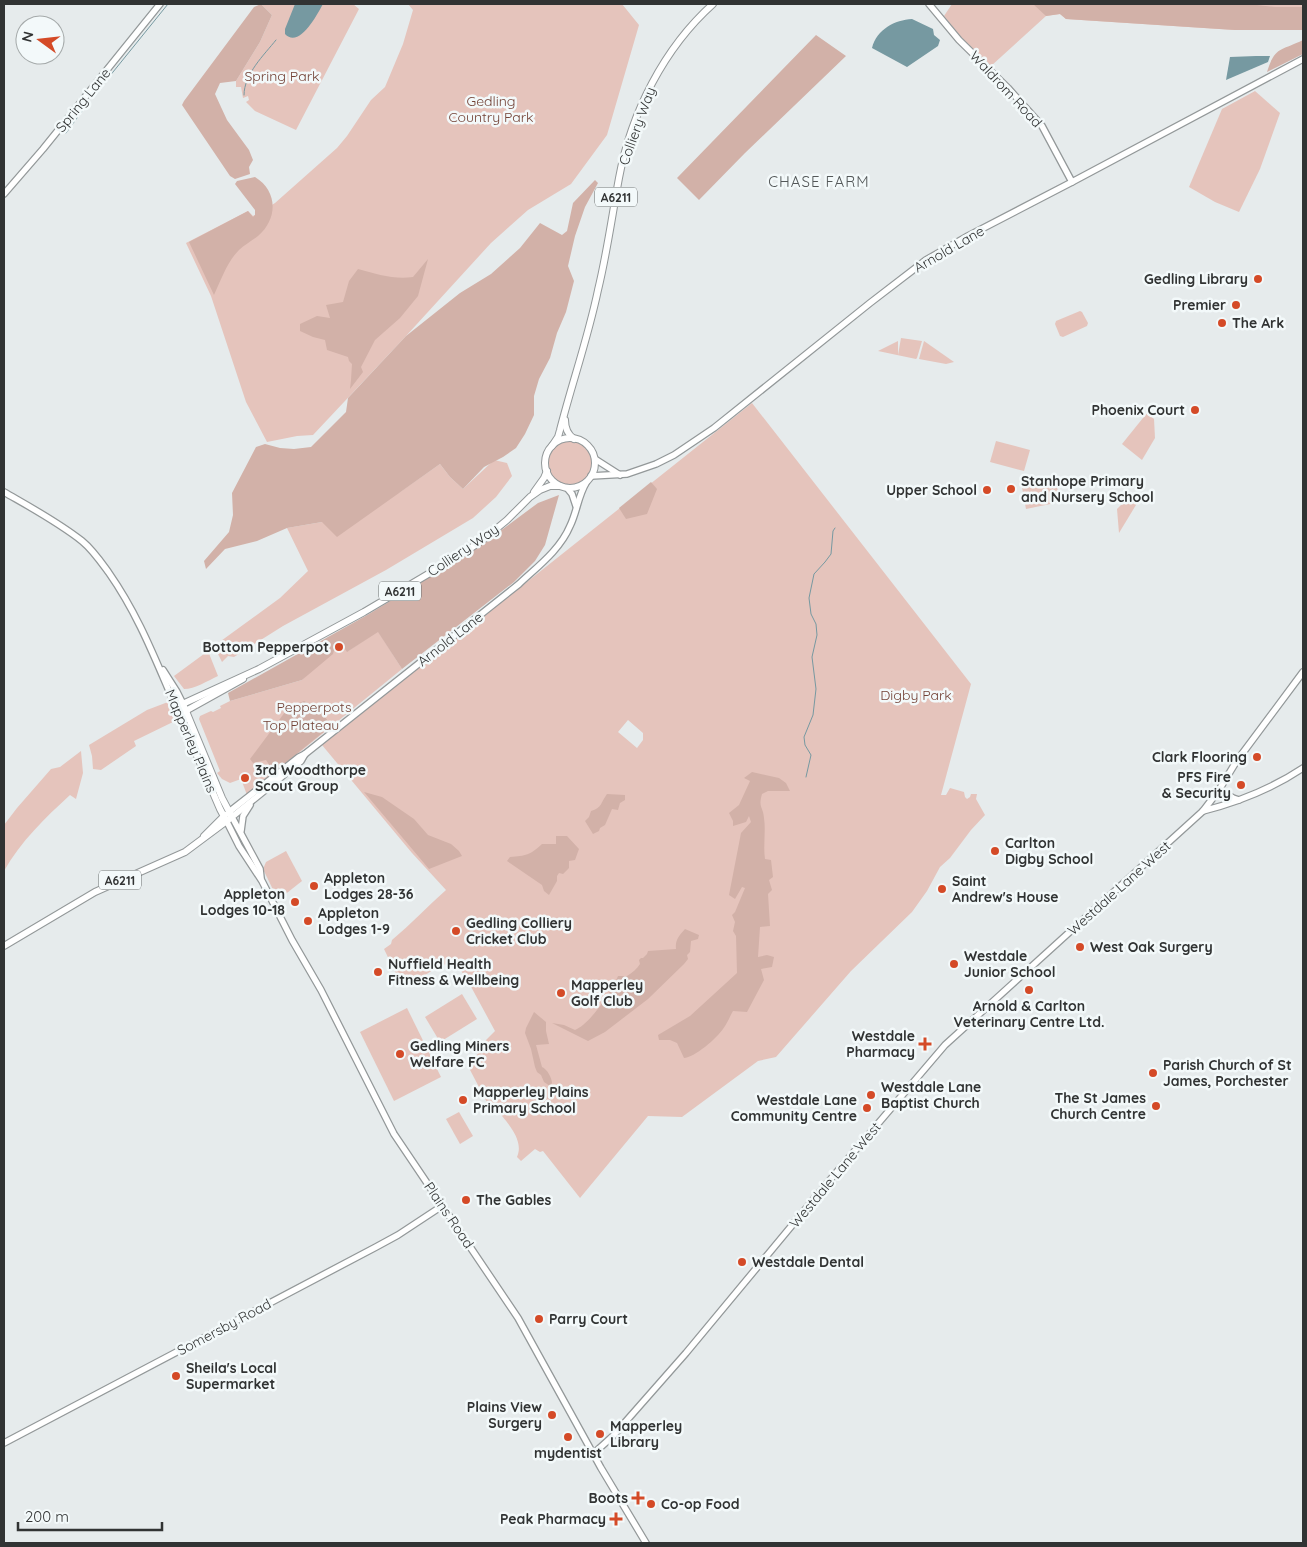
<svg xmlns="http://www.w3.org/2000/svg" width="1307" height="1547" viewBox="0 0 1307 1547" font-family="Quicksand,sans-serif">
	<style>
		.green { fill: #e5c4bc; fill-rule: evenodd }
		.forest { fill: #d2b1a8 }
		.water { fill: #7699a1 }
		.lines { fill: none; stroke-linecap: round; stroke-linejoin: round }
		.stream { stroke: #7699a1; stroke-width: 1 }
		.secondary-casing { stroke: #939899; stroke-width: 8 }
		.primary-casing { stroke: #939899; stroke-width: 8 }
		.secondary { stroke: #fff; stroke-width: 5.5 }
		.primary { stroke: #fff; stroke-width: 6 }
		.poi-dot { fill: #d44a27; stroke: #f3f9fa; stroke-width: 2 }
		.labels { text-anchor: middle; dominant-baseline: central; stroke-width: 5; stroke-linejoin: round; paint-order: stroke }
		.shield { fill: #f3f9fa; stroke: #6b6e6f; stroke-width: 1 }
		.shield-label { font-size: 12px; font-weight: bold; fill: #313333 }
		.park-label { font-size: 14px; fill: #734236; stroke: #f3f9fa }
		.street-label { font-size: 14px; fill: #313333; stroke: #f3f9fa }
		.poi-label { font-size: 14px; font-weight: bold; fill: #313333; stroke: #f3f9fa; text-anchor: start }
		.neighbourhood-label { font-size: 15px; letter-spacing: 1px; fill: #535758; stroke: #f3f9fa }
	</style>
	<rect width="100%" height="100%" fill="#e6ebec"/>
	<!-- green -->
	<g class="green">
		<polygon points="261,4 353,4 359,9 296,130 255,111 246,102 249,100 248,96 243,98 241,87 236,87 236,81 260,42 272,15"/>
		<polygon points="408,4 622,4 639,25 607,135 571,184 528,210 491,243 406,336 313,435 297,436 267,442 246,402 211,296 186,243 248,211 253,216 275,203 337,148 347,136 371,100 385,87 403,44 413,10"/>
		<polygon points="952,4 1303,4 1303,28 1235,30 1219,29 1066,19 1060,14 1046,16 991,66 962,38 944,16"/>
		<polygon points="1255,91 1280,113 1260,169 1239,212 1215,202 1189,187 1222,109"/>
		<polygon points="1080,311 1082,312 1088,323 1087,326 1063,337 1060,336 1055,324 1056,321"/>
		<polygon points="901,338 922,341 917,358 916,359 878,351 898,341 898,355"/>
		<polygon points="924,341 954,362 946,364 919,359"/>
		<path d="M752,403L971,684L941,795H946L950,788L964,792L965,797L967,799L970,797L971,794H977L976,799L985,815L971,830L950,858L940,867L927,891L912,912L851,971L776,1057L758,1061L682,1117L648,1116L580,1198L543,1151L540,1152L535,1149L521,1161L517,1157C525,1139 505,1121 496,1108L491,1110L469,1068L486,1040L495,1031L469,983L456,963L441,965L414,982L409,979L407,976L399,980L384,949L391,944L392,940C411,924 428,906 446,890L412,853L322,745ZM628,720L643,733V740L637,748L618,732Z"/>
		<polygon points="1147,413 1154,419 1155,438 1142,460 1122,444"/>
		<polygon points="996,441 1030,450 1024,471 990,462"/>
		<circle cx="570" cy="463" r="22"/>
		<polygon points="494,460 507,463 512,476 496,497 473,518 386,570 283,626 234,657 228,656 222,662 214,646 280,598 308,571 287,528 322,522 400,492 440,464 450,477 463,489"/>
		<polygon points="1055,476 1060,502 1026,509 1021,482"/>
		<polygon points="1137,499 1139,500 1119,533 1117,509 1121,505"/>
		<polygon points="378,631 402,669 247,795 241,779 230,783 222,779 217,773 220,771 199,719 200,716 211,711 213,712 221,708 220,706 230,701 302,680 336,643 340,642 348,651"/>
		<path d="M208,651L218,676C207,681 195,689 184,689L174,676Z"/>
		<polygon points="168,702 175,721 134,741 136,746 101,770 93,769 92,756 89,745 147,710"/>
		<path d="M81,751L83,773L76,799L70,795C45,818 21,841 4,871V825L17,808L51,769L60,767Z"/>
		<polygon points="286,851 302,881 278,900 263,869 266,862"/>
		<polygon points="462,994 477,1019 440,1042 425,1017"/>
		<polygon points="407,1008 441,1077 394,1101 360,1032"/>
		<polygon points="459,1112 473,1136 460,1144 446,1119"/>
	</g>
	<!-- forest -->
	<g class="forest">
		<polygon points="261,4 272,15 260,42 236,81 220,83 215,94 227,120 249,150 253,160 249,167 250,174 235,179 230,176 182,105 184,101 254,7"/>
		<polygon points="1033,4 1248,4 1275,7 1303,7 1303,30 1235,30 1066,19 1060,14 1046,16"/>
		<polygon points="816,35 846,56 745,153 699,200 677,178"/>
		<path d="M1303,40V54L1267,72C1275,46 1281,51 1303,40Z"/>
		<path d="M255,177C278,191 278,219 258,236C252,241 244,245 239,250C227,262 221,280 214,295L189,242L248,211L253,217L255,215V210L235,184L237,181Z"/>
		<polygon points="595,180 598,183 585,207 575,236 568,266 574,281 566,312 557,333 550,358 539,379 534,396 534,415 525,434 516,448 503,457 484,467 463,489 450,477 440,464 337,537 322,522 287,528 257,541 225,549 206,569 204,561 229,532 233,515 232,493 256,447 265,444 280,448 294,449 311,447 346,412 348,398 406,336 460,293 491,274 520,248 540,223 562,235 567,231 573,203"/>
		<path d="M428,259L418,296L400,318L375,340L361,367L363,372L350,389L351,380L352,364L349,361L348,357L327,350L325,340L313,337L300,331V324L317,316L330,318L326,305L343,302L349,281L358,269C376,274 395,280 413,277Z"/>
		<polygon points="651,482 657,489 647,514 626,519 619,508"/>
		<polygon points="559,495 545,545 535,561 514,582 402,669 378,632 347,652 340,642 336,643 333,654 302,680 230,701 228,693 369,614 477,548 538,503"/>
		<polygon points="304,701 320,709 331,726 274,772 266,760 253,763 250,759 288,708"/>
		<path d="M752,772L779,778L786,783L790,791H768L762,794C758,808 763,806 764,818C766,831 763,845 765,859L771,860L773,877L769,880L772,890L768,894L770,926L760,927L758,957L767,955L774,957L772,967L761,969L764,980L747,1012L733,1011C730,1016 727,1024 723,1029C717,1038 694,1058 684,1058L677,1043L670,1040H659L658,1035L690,1016L737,973L736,936L733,931L735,922L732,915L735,912L745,888L742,887L735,899L729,895L741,833L751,822L749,816L746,822L733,826V821L729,813L739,805L750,781L744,778Z"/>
		<polygon points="364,792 382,797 414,819 428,835 451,844 459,851 462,856 429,869"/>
		<path d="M607,794L625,795V800L620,803L618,810L612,809L605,825L600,828L599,831L593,834L585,821L589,817L591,811C602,808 601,802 607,794Z"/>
		<path d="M556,836H567L579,849L575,860L569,861V868L563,874L559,873L557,876V881L549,895L544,891L542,885L507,861L510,857C526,856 530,855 542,844H556Z"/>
		<path d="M685,929L699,935L698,939L691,941L690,952L687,955L688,959L684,964L648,999L605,1032L588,1041L552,1023L564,1025L575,1030C590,1024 612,991 618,976H627C632,973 637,969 640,964L639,960L641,958H643L647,954L648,951L676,949C675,940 679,936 685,929Z"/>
		<path d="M534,1012L546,1022V1031L549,1044L536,1045L542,1067C547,1069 552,1078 552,1083L550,1086L544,1082L541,1075L537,1072L535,1067L531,1049L525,1033L526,1028Z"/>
	</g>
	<!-- water -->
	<g class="water">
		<path d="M295,4H323C317,15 299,49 285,34V29Z"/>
		<path d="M912,19L933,29L934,35L940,40L938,46L907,67L872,48C877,29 895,20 912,19Z"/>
		<polygon points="1256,56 1270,56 1268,62 1226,80 1230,57"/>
	</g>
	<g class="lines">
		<!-- stream -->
		<g class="stream">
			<path d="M244,95C244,74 264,55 276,40"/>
			<polyline points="92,98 168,4"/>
			<polyline points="66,133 88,103"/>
			<polyline points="806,777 811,755 805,745 804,737 813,715 816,689 812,657 817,635 816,624 811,614 809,598 814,574 825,562 831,554 833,531 835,528"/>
		</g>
		<defs>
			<g id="secondary">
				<polyline points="929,4 959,40 1008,88 1042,126 1072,182"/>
				<polyline points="4,194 43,149 160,4"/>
				<polyline points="595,459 620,475"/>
				<polyline points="591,476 627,474 656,464 674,455 714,428 870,303 926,260 968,236 1072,182 1303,59"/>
				<polyline points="567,488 572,494 576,506"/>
				<path d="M4,492C30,507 58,522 82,541C93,550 101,562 109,573C139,616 155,659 176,707"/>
				<polyline points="163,670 177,692 183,704"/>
				<polyline points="1219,790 1233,798 1239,800"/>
				<path d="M1203,811C1238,802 1273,788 1303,768"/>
				<path d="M229,812L299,757L305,754L519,584C537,567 560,550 570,526C577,512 578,496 586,483"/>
				<polyline points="227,822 239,846 262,881 292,940 321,990 394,1134 518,1318 601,1468 646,1543"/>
				<polyline points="241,831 243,816 250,805"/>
				<polyline points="261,878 260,869 232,817 301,761 305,754"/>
				<polyline points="4,1443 376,1247 398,1235 442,1206"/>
				<polyline points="593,1454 613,1436 686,1353 818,1194 945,1045 1203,811 1219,790 1236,762 1303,672"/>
			</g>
			<g id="primary">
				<path d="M565,420C565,428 567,434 574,439"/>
				<circle cx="570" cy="463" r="25"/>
				<path d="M552,446L558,437L560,430C572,383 588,338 598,290C607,253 612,216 619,178C631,113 664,48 713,4"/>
				<polyline points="534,492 544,478 547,471"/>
				<polyline points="182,713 243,679"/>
				<polyline points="227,822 220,809 176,707 259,669 364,612 462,554 484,539 507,520 530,497 540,490 550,486 560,486"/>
				<polyline points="204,836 225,815"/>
				<polyline points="4,946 95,892 185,852 232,817 222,798 183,704"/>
			</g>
		</defs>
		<!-- secondary casing -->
		<use href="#secondary" class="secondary-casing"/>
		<!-- primary casing -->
		<use href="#primary" class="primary-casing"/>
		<!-- secondary -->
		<use href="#secondary" class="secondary"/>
		<!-- primary -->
		<use href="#primary" class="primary"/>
	</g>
	<!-- markers -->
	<g class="poi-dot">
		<circle cx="1258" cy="279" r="5"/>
		<circle cx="1236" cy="305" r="5"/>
		<circle cx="1222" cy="323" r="5"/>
		<circle cx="1195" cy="410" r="5"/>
		<circle cx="1011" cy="489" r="5"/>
		<circle cx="987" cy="490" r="5"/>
		<circle cx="339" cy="647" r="5"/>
		<circle cx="1257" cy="757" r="5"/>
		<circle cx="245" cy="778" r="5"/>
		<circle cx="1241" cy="785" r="5"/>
		<circle cx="995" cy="851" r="5"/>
		<circle cx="314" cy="886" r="5"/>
		<circle cx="942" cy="889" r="5"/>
		<circle cx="295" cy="902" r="5"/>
		<circle cx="308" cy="921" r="5"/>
		<circle cx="456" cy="931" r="5"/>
		<circle cx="1080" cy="947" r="5"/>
		<circle cx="954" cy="964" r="5"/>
		<circle cx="378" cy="972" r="5"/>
		<circle cx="1029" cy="990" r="5"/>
		<circle cx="561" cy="993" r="5"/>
		<path d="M922.5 1036.5h5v5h5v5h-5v5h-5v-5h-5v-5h5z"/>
		<circle cx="400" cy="1054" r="5"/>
		<circle cx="1153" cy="1073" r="5"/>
		<circle cx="871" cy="1095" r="5"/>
		<circle cx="463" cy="1100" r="5"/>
		<circle cx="1156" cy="1106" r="5"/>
		<circle cx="867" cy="1108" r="5"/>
		<circle cx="466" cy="1200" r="5"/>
		<circle cx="742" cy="1262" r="5"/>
		<circle cx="539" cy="1319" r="5"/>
		<circle cx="176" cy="1376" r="5"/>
		<circle cx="552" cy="1415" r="5"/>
		<circle cx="600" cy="1434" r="5"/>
		<circle cx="568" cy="1437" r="5"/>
		<path d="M635.5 1490.5h5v5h5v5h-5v5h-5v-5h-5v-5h5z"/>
		<circle cx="651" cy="1504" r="5"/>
		<path d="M613.5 1511.5h5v5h5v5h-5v5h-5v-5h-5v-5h5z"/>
	</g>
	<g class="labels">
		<!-- shield labels -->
		<g class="shield">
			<rect x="595" y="187.5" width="42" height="19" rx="4"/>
			<rect x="379" y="581.5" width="42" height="19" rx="4"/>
			<rect x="99" y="870.5" width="42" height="19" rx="4"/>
		</g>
		<g class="shield-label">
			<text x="616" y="197">A6211</text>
			<text x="400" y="591">A6211</text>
			<text x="120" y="880">A6211</text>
		</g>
		<!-- park labels -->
		<g class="park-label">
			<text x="282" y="76">Spring Park</text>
			<text x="491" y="101">Gedling<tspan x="491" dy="16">Country Park</tspan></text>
			<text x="916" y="695">Digby Park</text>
			<text x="314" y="707">Pepperpots</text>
			<text x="301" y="725">Top Plateau</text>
		</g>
		<!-- street labels -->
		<g class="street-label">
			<text transform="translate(1006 89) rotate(47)">Waldrom Road</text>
			<text transform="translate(83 100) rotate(-51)">Spring Lane</text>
			<text transform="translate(637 126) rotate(-70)">Colliery Way</text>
			<text transform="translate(949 249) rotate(-30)">Arnold Lane</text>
			<text transform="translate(463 550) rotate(-34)">Colliery Way</text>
			<text transform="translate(450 639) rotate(-38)">Arnold Lane</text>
			<text transform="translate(191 741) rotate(67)">Mapperley Plains</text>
			<text transform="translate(1119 888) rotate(-42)">Westdale Lane West</text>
			<text transform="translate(835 1175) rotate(-50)">Westdale Lane West</text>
			<text transform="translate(449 1215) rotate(56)">Plains Road</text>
			<text transform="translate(224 1327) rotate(-28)">Somersby Road</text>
		</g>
		<!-- poi labels -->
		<g class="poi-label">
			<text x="1248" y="279" text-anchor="end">Gedling Library</text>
			<text x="1226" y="305" text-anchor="end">Premier</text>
			<text x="1232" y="323">The Ark</text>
			<text x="1185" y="410" text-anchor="end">Phoenix Court</text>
			<text x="1021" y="481">Stanhope Primary<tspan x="1021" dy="16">and Nursery School</tspan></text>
			<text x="977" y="490" text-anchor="end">Upper School</text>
			<text x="329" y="647" text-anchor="end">Bottom Pepperpot</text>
			<text x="1247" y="757" text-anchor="end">Clark Flooring</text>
			<text x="255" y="770">3rd Woodthorpe<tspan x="255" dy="16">Scout Group</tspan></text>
			<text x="1231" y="777" text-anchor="end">PFS Fire<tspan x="1231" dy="16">&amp; Security</tspan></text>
			<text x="1005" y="843">Carlton<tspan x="1005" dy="16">Digby School</tspan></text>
			<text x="324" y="878">Appleton<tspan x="324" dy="16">Lodges 28-36</tspan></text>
			<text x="952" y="881">Saint<tspan x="952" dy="16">Andrew's House</tspan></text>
			<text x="285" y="894" text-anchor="end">Appleton<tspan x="285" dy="16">Lodges 10-18</tspan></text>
			<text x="318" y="913">Appleton<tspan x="318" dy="16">Lodges 1-9</tspan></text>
			<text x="466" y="923">Gedling Colliery<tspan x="466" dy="16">Cricket Club</tspan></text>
			<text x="1090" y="947">West Oak Surgery</text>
			<text x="964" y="956">Westdale<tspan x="964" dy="16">Junior School</tspan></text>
			<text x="388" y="964">Nuffield Health<tspan x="388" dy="16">Fitness &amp; Wellbeing</tspan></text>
			<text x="571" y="985">Mapperley<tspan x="571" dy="16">Golf Club</tspan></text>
			<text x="1029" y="1006" text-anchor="middle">Arnold &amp; Carlton<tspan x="1029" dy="16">Veterinary Centre Ltd.</tspan></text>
			<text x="915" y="1036" text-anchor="end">Westdale<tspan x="915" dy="16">Pharmacy</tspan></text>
			<text x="410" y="1046">Gedling Miners<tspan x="410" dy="16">Welfare FC</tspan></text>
			<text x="1163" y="1065">Parish Church of St<tspan x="1163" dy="16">James, Porchester</tspan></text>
			<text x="881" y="1087">Westdale Lane<tspan x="881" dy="16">Baptist Church</tspan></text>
			<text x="473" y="1092">Mapperley Plains<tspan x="473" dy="16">Primary School</tspan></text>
			<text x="1146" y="1098" text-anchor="end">The St James<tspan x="1146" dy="16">Church Centre</tspan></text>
			<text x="857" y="1100" text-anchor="end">Westdale Lane<tspan x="857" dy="16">Community Centre</tspan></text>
			<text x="476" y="1200">The Gables</text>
			<text x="752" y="1262">Westdale Dental</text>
			<text x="549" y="1319">Parry Court</text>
			<text x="186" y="1368">Sheila's Local<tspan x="186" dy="16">Supermarket</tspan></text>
			<text x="542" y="1407" text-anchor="end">Plains View<tspan x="542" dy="16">Surgery</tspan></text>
			<text x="610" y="1426">Mapperley<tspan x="610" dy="16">Library</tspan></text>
			<text x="568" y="1453" text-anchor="middle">mydentist</text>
			<text x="628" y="1498" text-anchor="end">Boots</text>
			<text x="661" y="1504">Co-op Food</text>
			<text x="606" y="1519" text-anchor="end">Peak Pharmacy</text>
		</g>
		<!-- neighbourhood labels -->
		<g class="neighbourhood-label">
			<text x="819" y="181">CHASE FARM</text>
		</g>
	</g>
	<!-- border -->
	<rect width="1307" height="1547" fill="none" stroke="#313333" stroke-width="10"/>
	<!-- north arrow -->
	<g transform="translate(40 40) rotate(285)"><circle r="24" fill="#f3f9fa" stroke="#a5aaaa"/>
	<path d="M0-4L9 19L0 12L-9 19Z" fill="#d44a27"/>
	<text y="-8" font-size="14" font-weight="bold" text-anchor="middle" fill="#313333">N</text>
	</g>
	<!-- scale -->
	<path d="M18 1522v8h144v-8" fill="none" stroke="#313333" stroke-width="2.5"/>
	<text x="25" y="1522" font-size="15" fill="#313333" stroke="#f3f9fa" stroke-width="4" paint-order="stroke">200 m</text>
</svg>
